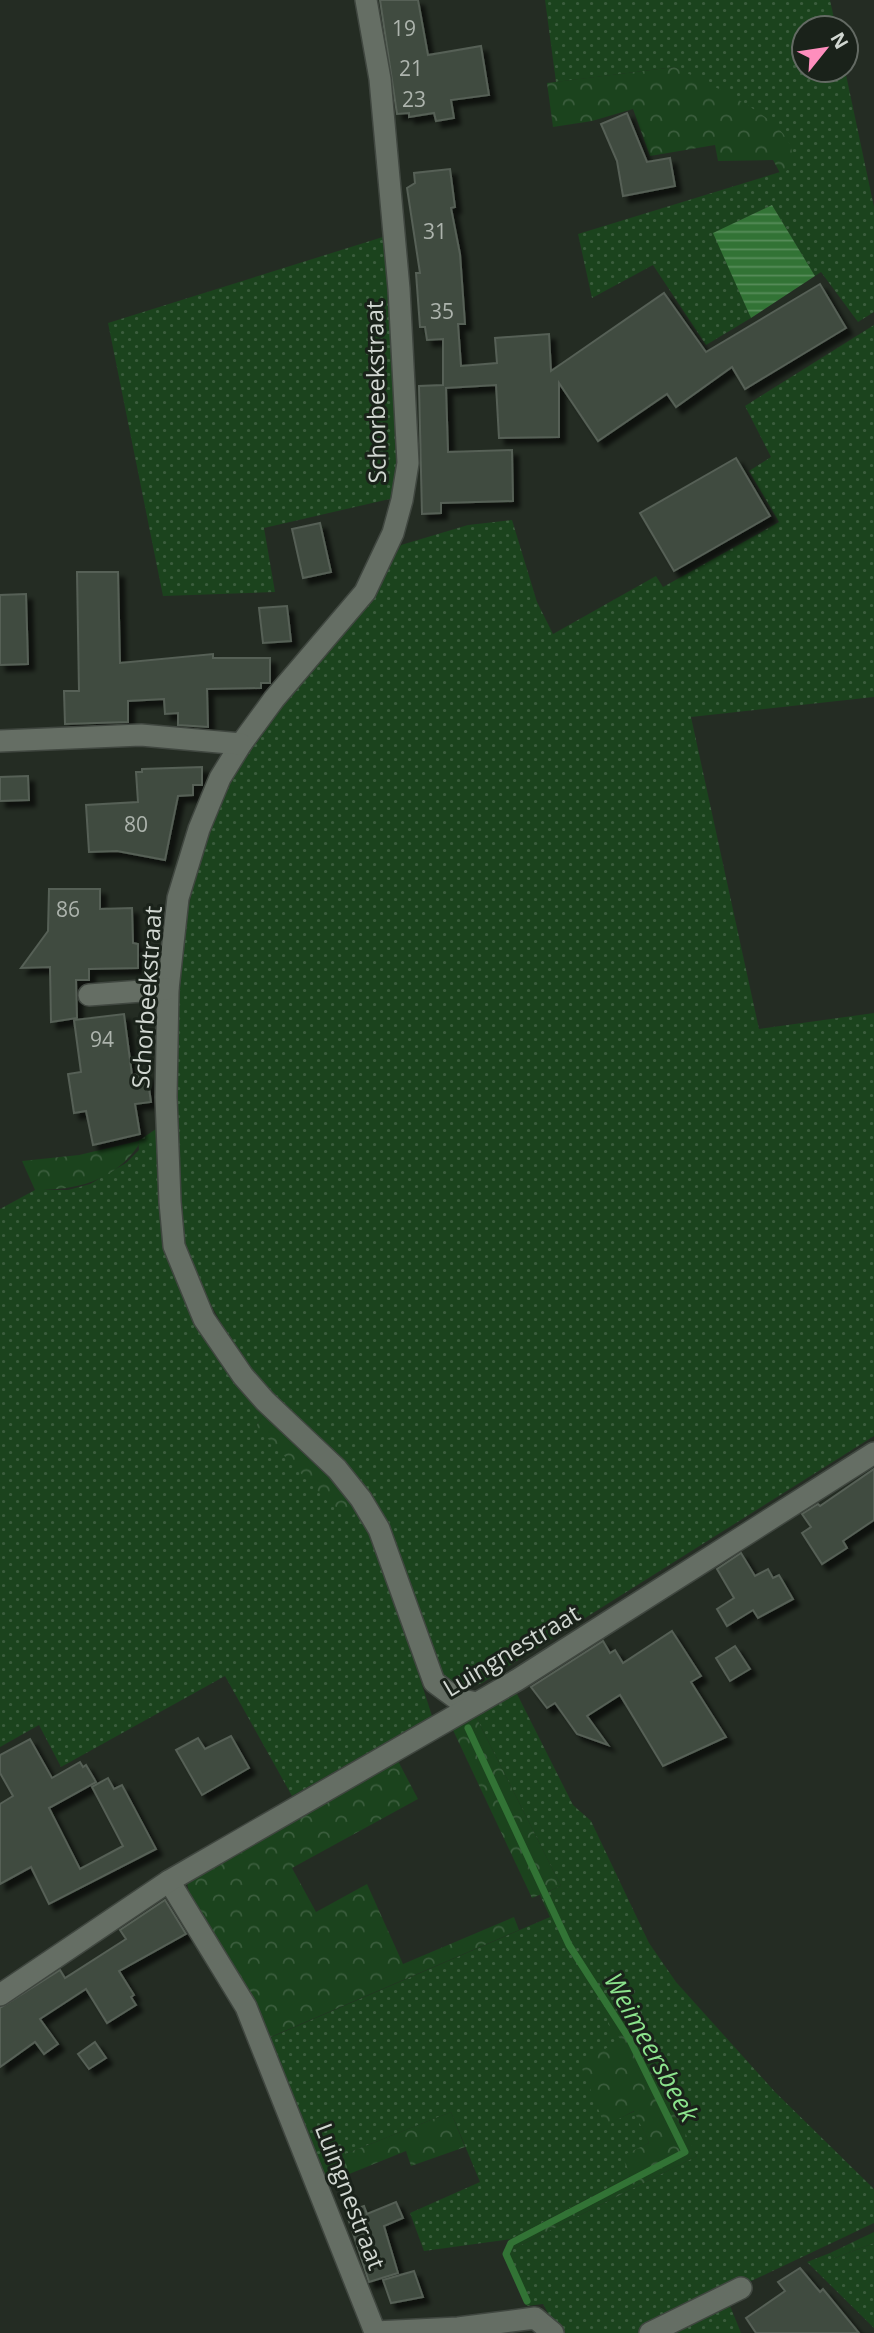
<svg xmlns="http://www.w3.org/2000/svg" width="874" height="2333" viewBox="0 0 874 2333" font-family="'Open Sans',sans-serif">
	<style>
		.grass { fill: url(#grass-dots) }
		.forest { fill: url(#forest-crowns) }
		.water { fill: url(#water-rules) }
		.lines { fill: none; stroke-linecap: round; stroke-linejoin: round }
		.stream { stroke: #327335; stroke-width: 7 }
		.building { fill: #414b41; stroke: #566056; stroke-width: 2; filter: url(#shadow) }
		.minor-casing { stroke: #404740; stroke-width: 24 }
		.minor { stroke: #656e64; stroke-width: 21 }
		.labels { text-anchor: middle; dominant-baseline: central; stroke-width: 6; stroke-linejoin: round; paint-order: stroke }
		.number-label { font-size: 21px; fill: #adb4ad }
		.street-label { font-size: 24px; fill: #d1d7d1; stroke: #1a221a }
		.water-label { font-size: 26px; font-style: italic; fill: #8be28c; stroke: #1a221a }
	</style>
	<defs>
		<pattern id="grass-dots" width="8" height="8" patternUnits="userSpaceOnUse" patternTransform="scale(1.75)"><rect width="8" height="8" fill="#1b431d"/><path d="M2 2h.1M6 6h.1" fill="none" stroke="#3b5d3d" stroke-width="1.8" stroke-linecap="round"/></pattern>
		<pattern id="forest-crowns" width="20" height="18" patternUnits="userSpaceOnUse" patternTransform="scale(1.75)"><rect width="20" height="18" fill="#1b431d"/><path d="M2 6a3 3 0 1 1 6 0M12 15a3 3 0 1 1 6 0" fill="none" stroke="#3b5d3d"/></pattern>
		<pattern id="water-rules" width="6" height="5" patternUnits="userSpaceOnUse" patternTransform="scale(1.75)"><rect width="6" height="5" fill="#327335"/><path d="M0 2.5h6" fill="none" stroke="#588d5b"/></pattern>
		<filter id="shadow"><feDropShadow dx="6" dy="6" stdDeviation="2" flood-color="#0009"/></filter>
	</defs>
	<rect width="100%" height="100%" fill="#242c23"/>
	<!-- grass -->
	<g class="grass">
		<polygon points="545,0 830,0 836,28 804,28 804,70 845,70 874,207 874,312 858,322 821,272 815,276 772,205 714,233 751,318 706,345 653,265 592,298 578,234 790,169 703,83 675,67 556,82"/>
		<polygon points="386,236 401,456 394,498 264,528 275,592 163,596 108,323"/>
		<path d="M874,325V697L691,717L759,1029L874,1013V1436L482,1683C467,1689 458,1688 443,1681L335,1457L257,1378L228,1336L196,1277L183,1235L179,1180L177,1037L183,931L196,875L221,798L262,732L370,601L401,545L468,525L512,520L537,602L553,634L656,576L663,587L779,522L749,471L771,457L745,406Z"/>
		<polygon points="159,1127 159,1201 170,1262 267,1410 256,1426 359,1509 378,1547 432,1716 292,1796 225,1676 61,1767 39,1725 0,1747 0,1209 35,1190 68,1190 90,1184 126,1163 139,1150 138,1141"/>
		<polygon points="515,1690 573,1805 591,1821 649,1943 676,1982 775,2092 874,2189 874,2223 641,2333 559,2333 543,2304 527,2306 505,2253 697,2156 623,2041 605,2125 635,2111 649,2143 623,2156 630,2176 511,2239 424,2251 410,2213 480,2182 451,2112 315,2166 267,2039 550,1917 540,1895 561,1886 474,1713"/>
		<polygon points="874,2243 874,2328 807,2262 830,2253 835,2258"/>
		<polygon points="728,2301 741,2333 665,2333"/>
	</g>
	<!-- forest -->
	<g class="forest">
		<path d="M675,67C703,82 790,118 792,153C792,158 790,164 790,169L780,173L773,160L718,161L715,145L650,156L633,109L592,121L553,127L547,83Z"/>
		<path d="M138,1141V1146C113,1182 76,1190 35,1190L22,1161L79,1155Z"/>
		<polygon points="267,1410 359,1509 352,1516 329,1503 256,1426"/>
		<polygon points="474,1713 561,1886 532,1898 452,1728"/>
		<polygon points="397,1759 418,1799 292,1868 316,1912 367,1884 403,1964 514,1917 519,1930 266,2039 190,1897 187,1883 193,1876"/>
		<polygon points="621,2008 697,2156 505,2253 511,2239 630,2176 622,2156 649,2143 634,2111 605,2126 579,2061 622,2041 608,2024 610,2011"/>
		<polygon points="451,2112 465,2147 411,2166 406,2151 322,2185 315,2166"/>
		<polygon points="874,2232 874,2243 835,2258 830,2253"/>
	</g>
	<!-- water -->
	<polygon class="water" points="772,205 815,276 751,318 713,233"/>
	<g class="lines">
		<!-- stream -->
		<polyline class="stream" points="468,1728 569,1945 630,2040 685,2152 511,2243 506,2254 527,2301"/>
	</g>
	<!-- building -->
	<g class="building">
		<polygon points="380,0 418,0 428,55 481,46 489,95 451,100 454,118 436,121 434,113 409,117 409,113 397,114"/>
		<polygon points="627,113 647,162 670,158 675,186 623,196 617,161 601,124"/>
		<polygon points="450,169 455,207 451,208 460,254 465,324 458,324 461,366 497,363 495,338 549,334 551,371 664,293 706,352 820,284 846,328 745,389 732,367 676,407 667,394 598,441 559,383 559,437 499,438 496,385 446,388 448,452 512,450 513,501 441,503 441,513 422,514 419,386 443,385 443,339 427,340 425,327 420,327 416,273 420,273 407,188 415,183 414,173"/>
		<polygon points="736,458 770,516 674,571 640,513"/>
		<polygon points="320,523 331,572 303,578 292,529"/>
		<polygon points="77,572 118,572 120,663 213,654 213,658 270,658 270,683 261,683 261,688 207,689 208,727 178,725 178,713 165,714 164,699 128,701 128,722 65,724 64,691 79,691"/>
		<polygon points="26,594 28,664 0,665 0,595"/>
		<polygon points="287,606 291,641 263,643 259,608"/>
		<polygon points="202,767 202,785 193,785 193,795 178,796 165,860 117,851 89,852 86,805 138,802 136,772 142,772 142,769"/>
		<polygon points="28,776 29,800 0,801 0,777"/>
		<polygon points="49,889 100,889 100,909 132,908 133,943 138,944 138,968 89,969 89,980 76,980 77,1018 51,1022 50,967 21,968 48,931"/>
		<polygon points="124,1014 132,1075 147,1074 151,1102 135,1104 140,1134 93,1145 86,1111 74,1113 68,1074 81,1072 74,1020"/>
		<polygon points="874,1469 874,1520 843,1541 847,1548 822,1564 802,1533 811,1527 802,1514 818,1504 820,1506"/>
		<polygon points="741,1553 755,1576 768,1569 773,1578 779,1575 793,1599 758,1618 753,1610 727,1626 717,1609 734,1598 717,1569"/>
		<polygon points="672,1631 701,1676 691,1682 726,1737 663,1766 620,1695 587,1716 608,1745 577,1734 555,1703 547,1708 531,1687 603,1641 610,1653 615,1650 623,1663"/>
		<polygon points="735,1646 750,1669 730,1681 716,1658"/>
		<polygon points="231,1736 249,1768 202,1795 176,1750 198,1738 205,1749"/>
		<polygon points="30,1739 52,1778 80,1762 83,1767 86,1765 96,1782 49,1808 80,1869 123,1846 92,1787 108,1778 114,1789 122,1785 156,1849 49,1904 31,1867 0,1884 0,1804 13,1796 0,1773 0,1755"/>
		<polygon points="165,1900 186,1934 119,1971 134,1995 131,1997 136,2005 107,2023 86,1989 40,2019 58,2044 44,2054 35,2042 0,2067 0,2008 60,1970 65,1978 126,1939 120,1930"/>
		<polygon points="95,2042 106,2058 89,2069 78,2054"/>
		<polygon points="396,2202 403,2218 384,2226 398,2273 369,2282 346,2212 364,2206 367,2214"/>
		<polygon points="800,2268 820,2292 823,2289 859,2333 756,2333 746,2318 785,2291 778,2282"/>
		<polygon points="414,2271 423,2297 391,2303 383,2280"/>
	</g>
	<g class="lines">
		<defs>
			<g id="minor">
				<polyline points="366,0 380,79 399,289 408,463 402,500 393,533 365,592 274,699 241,744 220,778 199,829 178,898 168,989 166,1097 170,1202 174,1246 204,1319 243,1376 265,1401 337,1469 361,1499 379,1529 434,1682 457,1699 477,1703"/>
				<polyline points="0,741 141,735 241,744"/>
				<polyline points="89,995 168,989"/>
				<polyline points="169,1881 246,2007 375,2332 458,2328 535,2318 553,2333"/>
				<polyline points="0,1995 169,1881 517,1680 874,1453"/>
				<polyline points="650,2333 741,2288"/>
			</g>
		</defs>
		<!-- minor casing -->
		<use href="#minor" class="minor-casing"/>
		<!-- minor -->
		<use href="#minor" class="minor"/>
	</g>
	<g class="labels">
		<!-- number labels -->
		<g class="number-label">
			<text x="404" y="28">19</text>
			<text x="411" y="68">21</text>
			<text x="414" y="99">23</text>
			<text x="435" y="231">31</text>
			<text x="442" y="311">35</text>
			<text x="136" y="824">80</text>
			<text x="68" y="909">86</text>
			<text x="102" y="1039">94</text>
		</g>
		<!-- street labels -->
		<g class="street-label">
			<text transform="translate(375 392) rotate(-91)">Schorbeekstraat</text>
			<text transform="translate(146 997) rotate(-86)">Schorbeekstraat</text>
			<text transform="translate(511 1650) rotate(-31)">Luingnestraat</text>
			<text transform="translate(351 2196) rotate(69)">Luingnestraat</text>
		</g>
		<!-- water labels -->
		<g class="water-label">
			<text transform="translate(652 2047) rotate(61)">Weimeersbeek</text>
		</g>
	</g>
	<!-- north arrow -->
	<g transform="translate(825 49) rotate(60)"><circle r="33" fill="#1a221a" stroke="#636a63" stroke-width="2"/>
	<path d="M0-5L12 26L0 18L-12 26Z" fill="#fe8ebd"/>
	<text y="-10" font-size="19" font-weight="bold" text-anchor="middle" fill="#d1d7d1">N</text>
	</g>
</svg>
